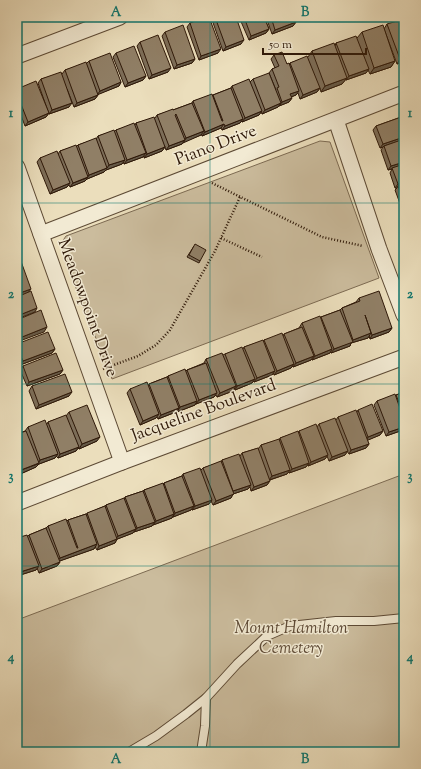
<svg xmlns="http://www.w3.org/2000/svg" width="421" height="769" viewBox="0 0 421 769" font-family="'Sorts Mill Goudy',serif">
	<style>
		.green { fill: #cbbc9d; stroke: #7c6a52 }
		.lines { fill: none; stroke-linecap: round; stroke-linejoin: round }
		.service-casing { stroke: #5d4a35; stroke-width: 10 }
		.minor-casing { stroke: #5d4a35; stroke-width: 17 }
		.path { stroke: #2e1808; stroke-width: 2.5; stroke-dasharray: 1 2; stroke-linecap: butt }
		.service { stroke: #f2ead3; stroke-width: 8 }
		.minor { stroke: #f2ead3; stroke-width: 15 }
		.wall { fill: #7c6d58; stroke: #2e1808 }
		.shaded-wall { fill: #655947; stroke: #2e1808 }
		.building { fill: #907f66; stroke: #2e1808 }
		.grid { fill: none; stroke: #0f766e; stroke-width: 1; stroke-opacity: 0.55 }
		.labels { text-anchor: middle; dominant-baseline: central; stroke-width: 3; stroke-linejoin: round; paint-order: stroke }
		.street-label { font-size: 17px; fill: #2e1808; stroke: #f2ead3 }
		.park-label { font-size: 17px; font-style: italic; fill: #5d4935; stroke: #f2ead3 }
		.neatline { fill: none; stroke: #0f766e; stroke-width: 1.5 }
		.grid-label { font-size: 13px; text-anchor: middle; font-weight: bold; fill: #0f766e }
	</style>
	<rect width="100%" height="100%" fill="#ebdebc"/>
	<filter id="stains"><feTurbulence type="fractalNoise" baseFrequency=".005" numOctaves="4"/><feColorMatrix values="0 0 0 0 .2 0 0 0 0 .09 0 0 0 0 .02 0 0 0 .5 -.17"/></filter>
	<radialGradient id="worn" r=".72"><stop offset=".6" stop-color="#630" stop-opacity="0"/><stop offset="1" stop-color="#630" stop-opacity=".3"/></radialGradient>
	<!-- green -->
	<g class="green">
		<polygon points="320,141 330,142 379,278 112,379 63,255 62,242 66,236"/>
		<polygon points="404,474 404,752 17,752 17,620"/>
	</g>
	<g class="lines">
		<defs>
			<g id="service">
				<polyline points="129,752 156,736 186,714 206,698"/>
				<polyline points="201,752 205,726 206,698 237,664 267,636 290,626 336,621 374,621 404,618"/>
			</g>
			<g id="minor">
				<polyline points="17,56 120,17"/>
				<polyline points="336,120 379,249 404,315"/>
				<polyline points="17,167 122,462"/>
				<polyline points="41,234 404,93"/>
				<polyline points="17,503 122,462 404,357"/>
			</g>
		</defs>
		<!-- service casing -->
		<use href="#service" class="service-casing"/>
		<!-- minor casing -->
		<use href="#minor" class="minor-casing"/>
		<!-- path -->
		<g class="path">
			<polyline points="212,183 322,237 363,246"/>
			<polyline points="221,238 262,257"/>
			<polyline points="103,369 138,356 156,345 170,330 215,251 240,197"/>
		</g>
		<!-- service -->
		<use href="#service" class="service"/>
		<!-- minor -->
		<use href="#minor" class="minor"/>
	</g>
	<!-- wall -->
	<g class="wall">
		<polygon points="211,17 236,17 241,44 223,51"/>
		<polygon points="239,17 264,17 269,29 266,33 249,40"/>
		<polygon points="266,17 301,17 295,19 296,22 293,26 272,34"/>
		<polygon points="190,23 218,53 199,60 187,27"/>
		<polygon points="387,24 404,61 397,64 384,29"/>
		<polygon points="165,32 195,59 192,63 174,69 162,36"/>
		<polygon points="362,32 395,61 391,67 370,74 368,70 366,73 346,80 346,79 342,84 321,92 320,88 317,92 300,99 298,93 296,95 291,97 292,98 289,102 279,106 278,107 262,114 261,112 259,115 242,122 241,121 240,123 222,130 221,128 202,136 201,134 201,135 183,142 182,144 166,150 164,145 165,147 162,151 144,158 144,156 143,157 124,164 123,162 122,164 106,170 104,172 87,179 85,181 70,187 69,185 67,187 50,194 37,162 40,158 58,154 60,151 77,146 78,145 96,139 98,136 115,131 116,130 135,125 136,123 155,118 157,115 173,110 192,103 193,101 213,96 213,95 231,88 232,86 250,82 253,79 276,90 269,73 272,69 275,68 271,59 274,55 287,64 289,64 290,63 308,57 312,51 335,46 336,43 357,38"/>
		<polygon points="140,42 168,72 149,79 137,46"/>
		<polygon points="116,53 146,76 143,80 125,87 113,57"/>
		<polygon points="89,61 121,82 119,86 98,94 98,95 95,99 74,107 67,89 69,107 49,114 38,83 41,79 62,74 65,70 86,64"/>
		<polygon points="17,89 49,113 46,117 25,126 17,105"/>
		<polygon points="404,116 404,208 402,209 395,190 397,188 395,188 390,173 392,169 388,170 381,150 383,147 380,148 373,130 376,126"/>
		<polygon points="404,208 404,215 402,211"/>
		<polygon points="194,246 200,261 199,263 187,257"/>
		<polygon points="359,298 392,328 389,332 370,339 369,336 368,338 351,343 350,346 331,353 330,352 330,353 312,360 312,359 311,360 293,367 293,366 291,368 274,375 273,373 272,375 254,382 254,381 252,383 235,390 234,389 233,391 217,397 216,395 214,397 196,404 195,404 195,405 177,412 177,411 176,412 158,419 157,417 156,418 140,425 127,393 130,389 148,386 149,384 167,377 168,376 186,371 187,370 204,363 206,359 223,355 225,354 243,349 244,347 263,341 264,340 283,336 284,334 299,328 302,323 320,318 321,317 340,310 342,308 356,302"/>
		<polygon points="17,344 55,349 52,353 20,365 17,358"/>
		<polygon points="23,366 63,370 60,374 27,386 20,370"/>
		<polygon points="32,386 69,396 36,409 29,391"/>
		<polygon points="404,392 404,429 403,430 386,436 374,405 377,401 395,396 396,395"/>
		<polygon points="358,410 383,431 380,435 367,440 369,444 366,448 349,454 347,451 345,455 329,461 327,456 325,459 308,466 308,464 306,467 289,473 288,472 287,474 270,480 267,485 251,491 250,487 248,489 233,494 231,498 213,505 211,501 209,504 192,510 192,509 191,510 173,517 172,517 172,518 153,525 153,524 152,526 134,532 134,531 133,533 117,539 115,543 97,550 95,547 94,549 59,561 60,562 57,566 39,573 37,568 36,570 17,576 17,538 28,536 29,535 46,528 48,526 67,521 68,520 86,514 105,506 106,505 124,499 125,497 143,491 144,490 163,484 164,483 182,476 183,474 201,470 203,468 221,462 222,460 240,456 242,453 259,448 261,445 279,440 280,438 298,432 299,431 317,427 319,424 336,420 338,417 357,412"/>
		<polygon points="69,412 97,441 79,449 78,448 76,451 58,458 56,456 55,458 39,464 36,467 18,475 17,473 17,434 25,431 28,427 47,424 48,422 66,416"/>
	</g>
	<!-- shaded-wall -->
	<g class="shaded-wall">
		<polygon points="296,17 301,17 294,20"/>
		<polygon points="296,22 293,26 272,34 275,30"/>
		<polygon points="269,29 266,33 249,40 251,36"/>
		<polygon points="244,40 241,44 223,51 226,47"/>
		<polygon points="221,49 218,53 199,60 201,56"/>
		<polygon points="404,58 404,61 397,64 400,59"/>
		<polygon points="195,59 192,63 174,69 177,65"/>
		<polygon points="395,61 391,67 370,74 374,68"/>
		<polygon points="171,68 168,72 149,79 152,75"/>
		<polygon points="369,69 366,73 346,80 349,76"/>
		<polygon points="146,76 143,80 125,87 128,83"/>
		<polygon points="347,78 342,84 321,92 325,86"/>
		<polygon points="121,82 119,86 97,95 100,91"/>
		<polygon points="320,88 317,92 300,99 303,95"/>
		<polygon points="299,91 296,95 288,98 290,94"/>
		<polygon points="98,95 95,99 74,107 77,103"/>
		<polygon points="292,98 289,102 279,106 282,102"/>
		<polygon points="72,103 69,107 49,114 52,110"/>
		<polygon points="281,103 278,107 262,114 265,110"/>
		<polygon points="262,111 259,115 242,122 245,118"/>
		<polygon points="49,113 46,117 25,126 28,122"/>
		<polygon points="243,119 240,123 222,130 225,126"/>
		<polygon points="224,124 221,128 202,136 205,132"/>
		<polygon points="204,131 201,135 183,143 186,138"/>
		<polygon points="404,137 404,140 384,146 383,147 380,148 383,144"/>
		<polygon points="185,140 182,144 166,150 169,146"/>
		<polygon points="165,147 162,151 144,158 147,154"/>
		<polygon points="146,153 143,157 124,164 127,160"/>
		<polygon points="125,160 122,164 106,170 104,172 87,179 85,181 70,187 73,183 87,178 89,175 107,168 109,165"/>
		<polygon points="404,162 404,165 388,170 391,166"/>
		<polygon points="404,182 404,185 398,186 397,188 395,188 398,184"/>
		<polygon points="70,183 67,187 50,194 53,190"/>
		<polygon points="31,289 28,293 17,297 17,294"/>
		<polygon points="37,308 35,312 17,319 17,316"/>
		<polygon points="47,327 44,332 17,342 17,339"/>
		<polygon points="392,328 389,332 370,339 372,335"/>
		<polygon points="371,333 368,338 351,343 350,346 331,353 334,349 351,342 353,340"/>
		<polygon points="55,349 52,353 20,365 23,361"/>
		<polygon points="332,349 330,353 312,360 315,356"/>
		<polygon points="314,356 311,360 293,367 296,363"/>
		<polygon points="294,364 291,368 274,375 277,371"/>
		<polygon points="63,370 60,374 27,386 29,382"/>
		<polygon points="275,371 272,375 254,382 257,378"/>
		<polygon points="255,379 252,383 235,390 237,386"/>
		<polygon points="236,386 233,391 217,397 220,393"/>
		<polygon points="72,392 69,396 36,409 39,405"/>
		<polygon points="217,393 214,397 196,404 199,400"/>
		<polygon points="197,401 195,405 177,412 180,407"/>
		<polygon points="179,408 176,412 158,419 161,415"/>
		<polygon points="159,414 156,418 140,425 143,421"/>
		<polygon points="404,427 403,430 386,436 389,432"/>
		<polygon points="383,431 380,435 366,441 368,437"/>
		<polygon points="100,437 97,441 79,449 82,444"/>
		<polygon points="369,444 366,448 349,454 351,450"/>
		<polygon points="79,447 76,451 58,458 60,454"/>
		<polygon points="348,451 345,455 329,461 332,457"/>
		<polygon points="58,454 55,458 39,464 36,467 18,475 21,470 38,464 40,460"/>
		<polygon points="328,455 325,459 308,466 311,462"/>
		<polygon points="309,463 306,467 289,473 292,469"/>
		<polygon points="290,470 287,474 269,480 272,476"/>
		<polygon points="270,481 267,485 251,491 254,487"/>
		<polygon points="251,485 248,489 233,494 231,498 213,505 216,501 231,495 233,491"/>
		<polygon points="212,500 209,504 192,510 195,506"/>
		<polygon points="194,506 191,510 173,517 175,513"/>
		<polygon points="174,514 172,518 153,525 156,521"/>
		<polygon points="155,522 152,526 134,532 137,528"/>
		<polygon points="136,529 133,533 115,540 118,536"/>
		<polygon points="117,539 115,543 97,550 99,546"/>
		<polygon points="97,544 94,549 57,562 60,558"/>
		<polygon points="60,562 57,566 39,573 42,569"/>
		<polygon points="39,566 36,570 17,576 17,573"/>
	</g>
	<!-- building -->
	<g class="building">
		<polygon points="206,17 209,17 221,49 201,56 190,23"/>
		<polygon points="215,17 236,17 244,40 226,47"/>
		<polygon points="244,17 264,17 269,29 251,36"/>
		<polygon points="271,17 294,17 296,22 275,30"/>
		<polygon points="404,19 404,58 400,59 387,24"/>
		<polygon points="183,25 195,59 177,65 165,32"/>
		<polygon points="383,25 395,61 374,68 362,32"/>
		<polygon points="158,35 171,68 152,75 140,42"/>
		<polygon points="356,36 369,69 349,76 336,43"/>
		<polygon points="334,43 347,78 325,86 312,51"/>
		<polygon points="134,46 146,76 128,83 116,53"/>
		<polygon points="282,52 287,64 289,63 299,91 290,94 292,98 282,102 277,88 279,87 272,69 279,66 274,55"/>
		<polygon points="110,53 121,82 100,91 89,61"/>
		<polygon points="307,56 320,88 303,95 290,63"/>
		<polygon points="86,62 98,95 77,103 65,70"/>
		<polygon points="61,72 72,103 52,110 41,79"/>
		<polygon points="269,73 281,103 265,110 253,79"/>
		<polygon points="249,79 262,111 245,118 232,86"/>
		<polygon points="36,81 49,113 28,122 17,94 17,89"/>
		<polygon points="231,88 243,119 225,126 224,124 205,132 193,101 212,94 222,121 223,121 213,95"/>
		<polygon points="192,103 204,131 186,138 176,114 175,115 185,140 169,146 157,115 173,109 173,110"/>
		<polygon points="404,116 404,137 383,144 376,126"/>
		<polygon points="154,117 165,147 147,154 136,123"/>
		<polygon points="134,123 146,153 127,160 116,130"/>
		<polygon points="114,130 125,160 109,165 98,136"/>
		<polygon points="96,138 107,168 89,175 78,145"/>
		<polygon points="404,139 404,162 391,166 384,146"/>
		<polygon points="76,145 88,177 73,183 60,151"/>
		<polygon points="57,151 70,183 53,190 40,158"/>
		<polygon points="404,164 404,182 398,184 392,168"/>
		<polygon points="404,183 404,202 398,186"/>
		<polygon points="195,244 206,250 200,261 189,255"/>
		<polygon points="17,253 18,253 31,289 17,294 17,273 20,272 20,271 17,272"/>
		<polygon points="31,291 37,308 17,316 17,297"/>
		<polygon points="379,291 392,328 372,335 365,315 371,333 353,340 342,308 360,301 359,298"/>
		<polygon points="41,310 47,327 17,339 17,320"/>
		<polygon points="340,310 353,342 334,349 321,317"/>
		<polygon points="320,316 332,349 315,356 302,323"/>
		<polygon points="302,327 314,356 296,363 284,334"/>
		<polygon points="48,332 55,349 23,361 17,347 17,344"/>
		<polygon points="282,333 294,364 277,371 264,340"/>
		<polygon points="263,340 275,371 257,378 244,347"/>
		<polygon points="242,347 255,379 237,386 225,354"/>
		<polygon points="56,353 63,370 29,382 23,366"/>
		<polygon points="222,353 236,386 220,393 206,359"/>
		<polygon points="206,363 217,393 199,400 187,370"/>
		<polygon points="185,369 197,401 180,407 168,376"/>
		<polygon points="65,374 72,392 39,405 32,386"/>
		<polygon points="167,377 179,408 161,415 149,384"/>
		<polygon points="147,382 159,414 143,421 130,389"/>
		<polygon points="404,392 404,415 396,395"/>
		<polygon points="395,394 404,420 404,427 389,432 377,401"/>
		<polygon points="372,404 383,431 368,437 358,410"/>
		<polygon points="87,405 100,437 82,444 69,412"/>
		<polygon points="356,410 369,444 351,450 338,417"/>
		<polygon points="66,415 79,447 60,454 48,422"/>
		<polygon points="335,418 348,451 332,457 319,424"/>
		<polygon points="45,420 58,454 40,460 28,427"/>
		<polygon points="316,424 328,455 311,462 299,431"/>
		<polygon points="26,431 39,463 21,470 17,462 17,434"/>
		<polygon points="298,431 309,463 292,469 280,438"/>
		<polygon points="279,439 290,470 272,476 261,445"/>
		<polygon points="258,448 270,481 254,487 242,453"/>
		<polygon points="239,454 251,485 233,491 222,460"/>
		<polygon points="221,461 234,494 216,501 203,468"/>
		<polygon points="200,468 212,500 195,506 183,474"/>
		<polygon points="182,476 194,506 175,513 164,483"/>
		<polygon points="163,483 174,514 156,521 144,490"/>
		<polygon points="143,491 155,522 137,528 125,497"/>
		<polygon points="124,498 136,529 118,536 106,505"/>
		<polygon points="105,506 117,539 99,546 87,513"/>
		<polygon points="86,514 97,544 60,558 48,526 66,519 77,548 78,548 68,520"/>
		<polygon points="46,528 60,562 42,569 29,535"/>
		<polygon points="27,535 39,566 17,573 17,538"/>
	</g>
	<!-- grid -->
	<path class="grid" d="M210,17V752M17,203H404M17,384H404M17,566H404"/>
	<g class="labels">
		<!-- street labels -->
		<g class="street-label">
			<text transform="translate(216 146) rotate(-21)">Piano Drive</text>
			<text transform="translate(87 308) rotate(70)">Meadowpoint Drive</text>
			<text transform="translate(204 411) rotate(-20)">Jacqueline Boulevard</text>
		</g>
		<!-- park labels -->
		<g class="park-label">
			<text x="291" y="629">Mount Hamilton<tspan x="291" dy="20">Cemetery</tspan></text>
		</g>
	</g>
	<!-- margin -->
	<rect width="421" height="769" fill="none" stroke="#ebdebc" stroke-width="44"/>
	<!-- scale -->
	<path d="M263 48v6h103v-6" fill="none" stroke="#2e1808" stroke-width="2"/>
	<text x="269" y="48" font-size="12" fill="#2e1808" stroke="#f2ead3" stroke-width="3" paint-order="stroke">50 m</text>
	<rect x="22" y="22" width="377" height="725" class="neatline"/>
	<g class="grid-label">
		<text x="116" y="16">A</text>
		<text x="305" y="16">B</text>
		<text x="11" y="117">1</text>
		<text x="410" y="117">1</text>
		<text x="11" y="298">2</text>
		<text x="410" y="298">2</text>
		<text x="11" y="480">3</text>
		<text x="410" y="480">3</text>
		<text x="11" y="661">4</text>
		<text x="410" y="661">4</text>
		<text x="116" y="763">A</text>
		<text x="305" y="763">B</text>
	</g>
	<rect width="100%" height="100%" filter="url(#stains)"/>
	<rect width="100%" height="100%" fill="url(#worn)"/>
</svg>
